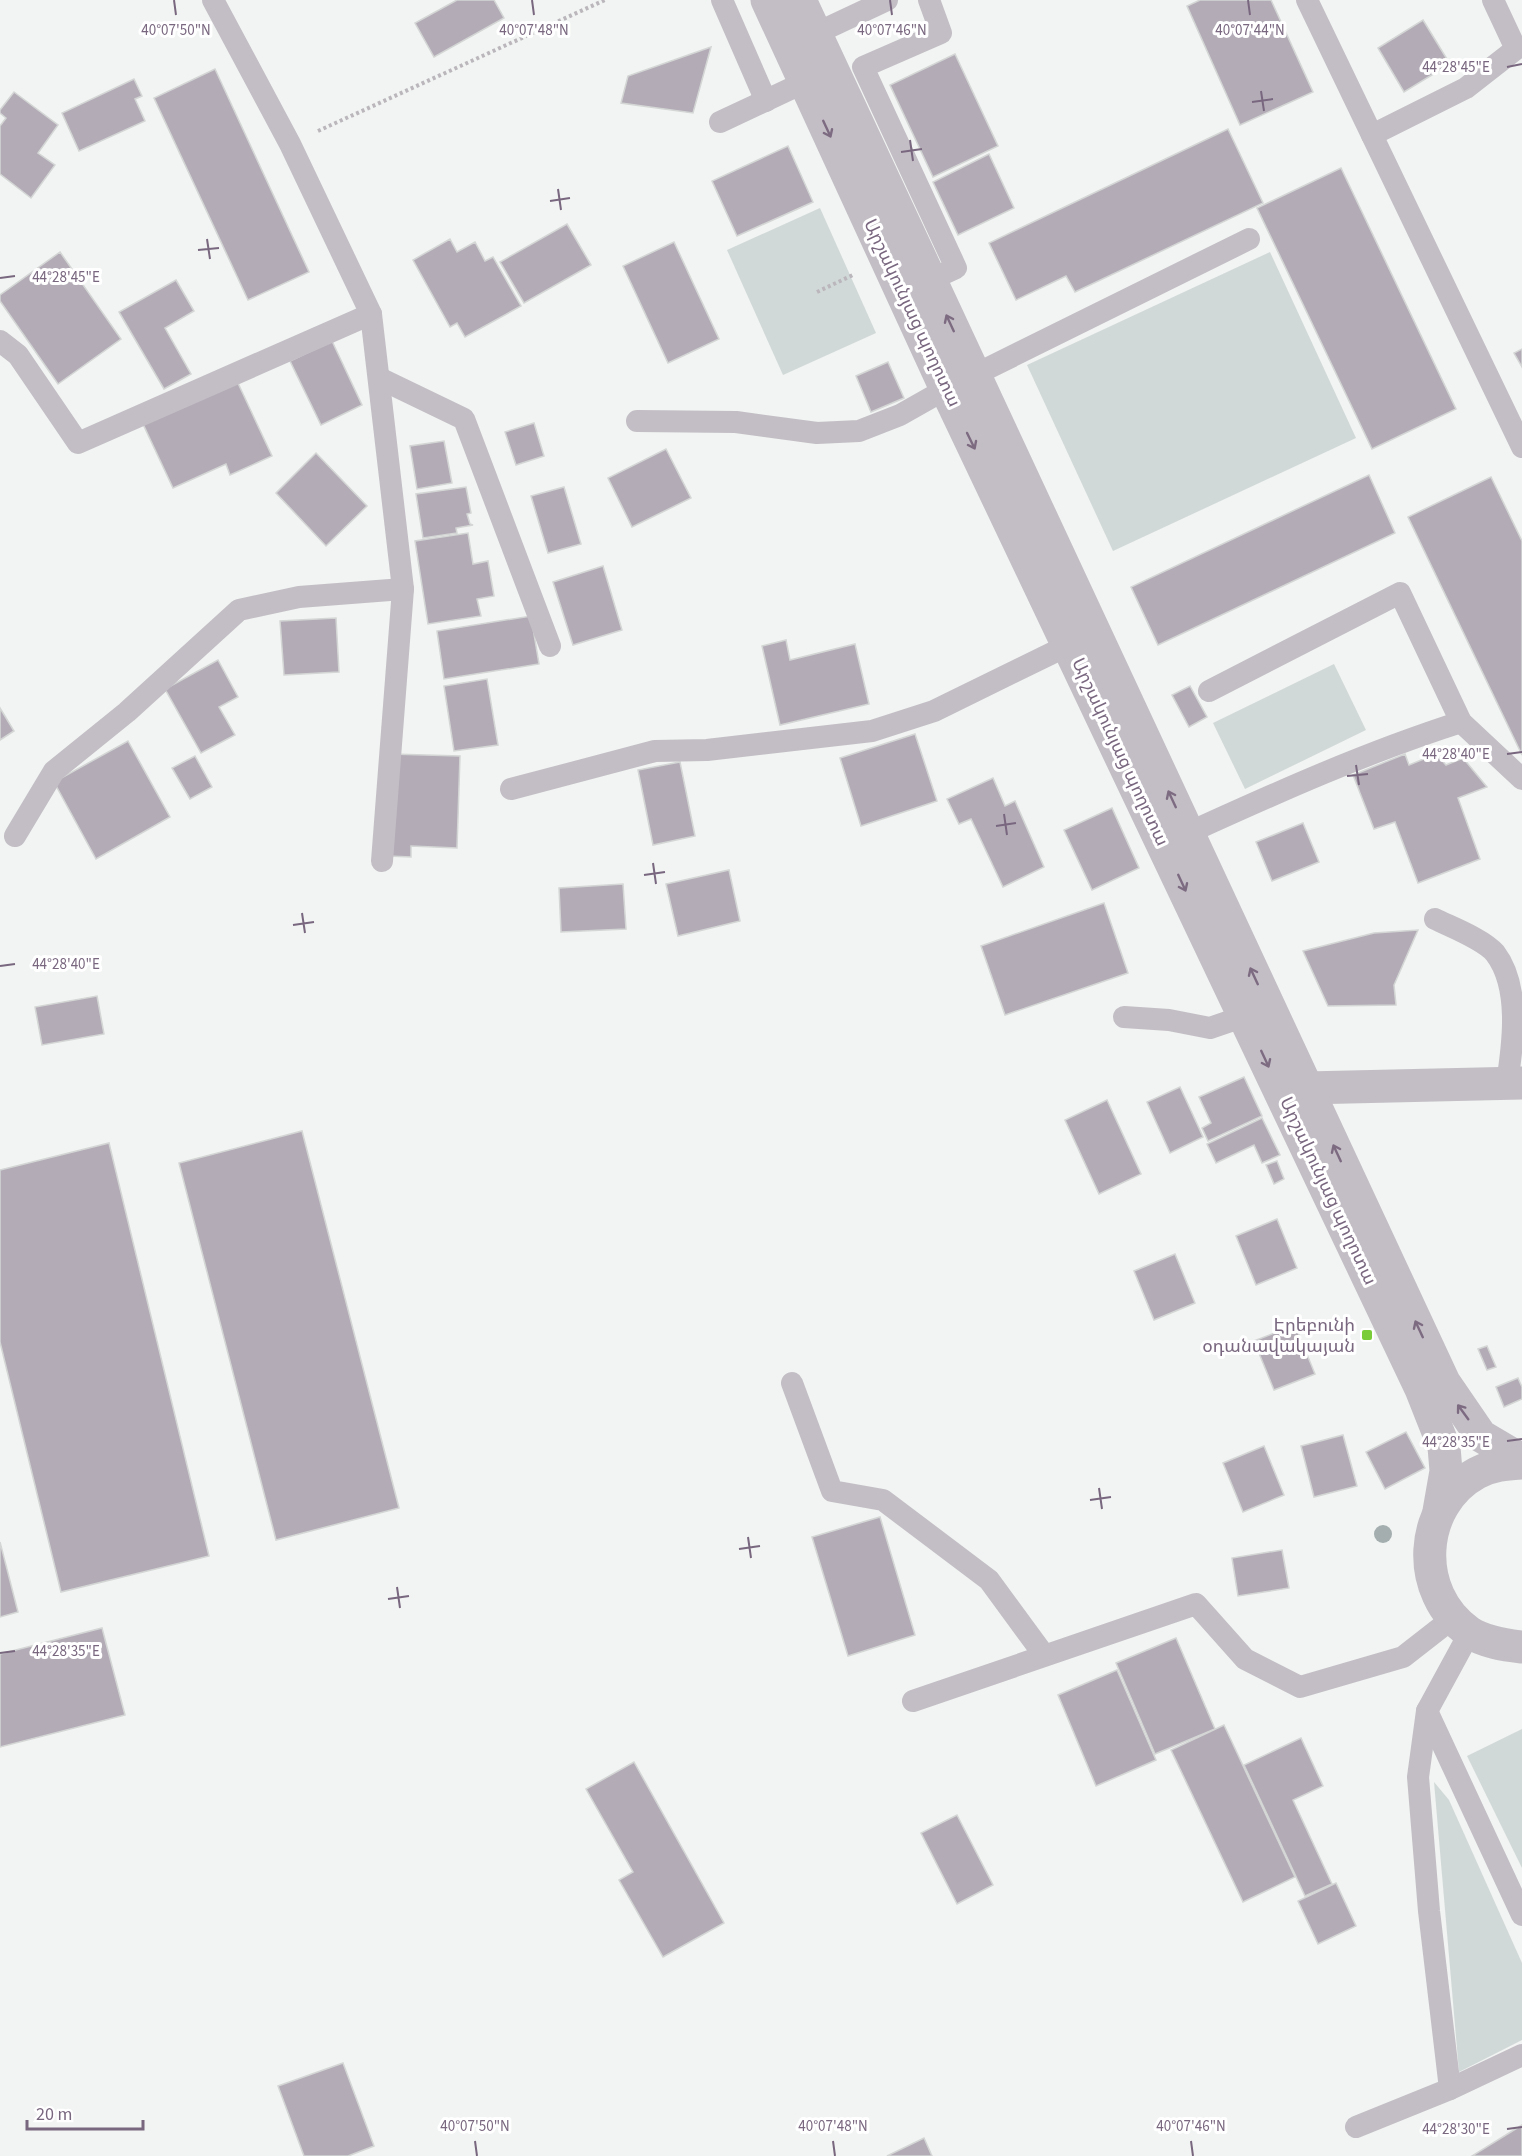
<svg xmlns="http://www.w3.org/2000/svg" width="1522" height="2156" viewBox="0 0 1522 2156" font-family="'Source Sans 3','Noto Sans Armenian',sans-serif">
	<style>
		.green { fill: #d1d9d8 }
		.building { fill: #b3acb7; stroke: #d4d6d5; stroke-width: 1.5 }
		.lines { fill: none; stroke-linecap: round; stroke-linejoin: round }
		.path { stroke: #bab6bb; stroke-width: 4; stroke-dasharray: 3 3; stroke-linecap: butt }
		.service { stroke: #c3bec5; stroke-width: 22 }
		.minor { stroke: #c3bec5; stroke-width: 33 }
		.tertiary { stroke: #c3bec5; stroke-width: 33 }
		.tree { fill: #a4aeae }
		.oneway { stroke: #7d6b82 }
		.ticks { fill: none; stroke: #79677f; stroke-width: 2 }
		.poi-dot { fill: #7acd38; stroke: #fff; stroke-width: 2 }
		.labels { text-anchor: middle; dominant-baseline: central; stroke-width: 6; stroke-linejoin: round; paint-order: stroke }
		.street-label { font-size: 18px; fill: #79677f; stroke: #fff }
		.poi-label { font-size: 18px; fill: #79677f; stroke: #fff; text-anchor: end }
		.ticks-label { font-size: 15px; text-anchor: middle; fill: #79677f; stroke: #fff; stroke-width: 6; stroke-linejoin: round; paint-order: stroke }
	</style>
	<rect width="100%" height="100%" fill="#f1f4f2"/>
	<!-- green -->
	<g class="green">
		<polygon points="820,208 876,333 783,375 727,250"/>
		<polygon points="1270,252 1356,438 1113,551 1027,365"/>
		<polygon points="1334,664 1366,730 1245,789 1213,723"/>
		<polygon points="1522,1729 1522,1868 1467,1756"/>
		<polygon points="1434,1782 1449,1800 1522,1963 1522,2040 1459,2072"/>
	</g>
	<!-- building -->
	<g class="building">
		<polygon points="457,0 494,0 504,18 434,57 415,23"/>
		<polygon points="1200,0 1271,0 1313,92 1240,125 1187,6"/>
		<polygon points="1423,20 1450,64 1404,92 1378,48"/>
		<polygon points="711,47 693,113 621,103 628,76"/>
		<polygon points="955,54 998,146 933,177 890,85"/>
		<polygon points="215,69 309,272 248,300 154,98"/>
		<polygon points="134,79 142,96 135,99 145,121 79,151 62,113"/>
		<polygon points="14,92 58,125 38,153 55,165 31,198 0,174 0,126 6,118 0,113 0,110"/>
		<polygon points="1228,129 1263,203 1075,292 1066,276 1016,300 989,243"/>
		<polygon points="788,146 813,202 737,236 712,181"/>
		<polygon points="989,154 1014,208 958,235 933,182"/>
		<polygon points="1341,168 1456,409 1372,449 1257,208"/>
		<polygon points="567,224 591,265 524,303 500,262"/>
		<polygon points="450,239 457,252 475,242 485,261 493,257 521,306 465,337 457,323 450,327 413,260"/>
		<polygon points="674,242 719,339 668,363 623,266"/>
		<polygon points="60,252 121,339 58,384 0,301 0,295"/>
		<polygon points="176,280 194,311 165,328 191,374 164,389 119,312"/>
		<polygon points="332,341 362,405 321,425 290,361"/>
		<polygon points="1522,349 1522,367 1514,353"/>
		<polygon points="888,362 904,398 871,412 856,376"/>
		<polygon points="237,381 272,456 230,475 226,464 173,488 143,424"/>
		<polygon points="534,423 544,456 516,465 505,432"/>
		<polygon points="444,441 452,483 417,489 410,446"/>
		<polygon points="666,449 691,498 632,527 608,478"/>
		<polygon points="316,453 367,506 326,546 276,493"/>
		<polygon points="1369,475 1395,533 1158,645 1131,587"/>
		<polygon points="1491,477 1522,541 1522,755 1408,517"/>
		<polygon points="466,487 471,513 467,514 470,524 473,525 456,528 457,533 423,538 416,494"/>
		<polygon points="564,487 581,544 548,553 531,496"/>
		<polygon points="468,533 473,564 488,561 494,596 477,599 481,616 428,624 415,541"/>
		<polygon points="603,566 622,630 573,645 553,582"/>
		<polygon points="531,616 539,664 444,679 437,631"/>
		<polygon points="336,618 339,672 284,675 280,621"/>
		<polygon points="786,640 790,660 855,644 869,704 780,725 762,646"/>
		<polygon points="218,660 238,697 219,707 235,735 201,753 165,689"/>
		<polygon points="487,679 498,745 454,751 444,686"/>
		<polygon points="1190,686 1207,717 1189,727 1172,695"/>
		<polygon points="0,708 14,731 0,740"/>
		<polygon points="915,734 937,801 861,826 840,758"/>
		<polygon points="128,741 170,817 96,859 54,782"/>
		<polygon points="391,754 460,756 457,848 411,846 411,857 388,856"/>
		<polygon points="1405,754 1409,765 1436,754 1446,765 1463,758 1487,787 1458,798 1480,859 1418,883 1395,822 1374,829 1353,775"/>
		<polygon points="195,756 212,787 190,799 172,768"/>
		<polygon points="680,762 695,836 653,845 638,770"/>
		<polygon points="993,778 1005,806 1015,801 1044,867 1003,887 971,819 959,824 947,799"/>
		<polygon points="1112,808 1139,868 1092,890 1064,830"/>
		<polygon points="1303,823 1319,862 1272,881 1256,842"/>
		<polygon points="729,870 740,921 678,936 666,884"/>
		<polygon points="623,884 626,929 561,932 559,888"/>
		<polygon points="1104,903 1128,973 1005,1015 981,946"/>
		<polygon points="1418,930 1394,985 1396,1005 1328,1006 1303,951 1374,933"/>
		<polygon points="97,996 104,1034 42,1045 35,1007"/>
		<polygon points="1244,1077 1262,1116 1208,1141 1202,1128 1211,1123 1199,1097"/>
		<polygon points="1180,1087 1203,1137 1170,1153 1147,1102"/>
		<polygon points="1107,1100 1141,1174 1099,1194 1065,1120"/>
		<polygon points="1262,1118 1280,1155 1262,1163 1254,1145 1216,1163 1207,1144"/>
		<polygon points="302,1131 399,1508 276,1540 179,1163"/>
		<polygon points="109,1143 209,1556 61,1592 0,1342 0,1170"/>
		<polygon points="1277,1161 1284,1179 1274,1184 1266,1165"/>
		<polygon points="1277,1219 1297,1268 1256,1285 1236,1236"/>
		<polygon points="1175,1254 1195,1303 1154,1320 1134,1271"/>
		<polygon points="1295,1325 1315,1374 1274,1390 1254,1341"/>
		<polygon points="1487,1346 1496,1367 1487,1370 1478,1349"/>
		<polygon points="1518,1378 1522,1387 1522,1399 1504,1407 1496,1387"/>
		<polygon points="1406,1432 1425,1468 1385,1489 1366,1452"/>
		<polygon points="1343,1435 1357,1486 1314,1497 1301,1446"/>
		<polygon points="1264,1446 1284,1495 1243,1512 1223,1463"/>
		<polygon points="880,1517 915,1635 848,1656 812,1537"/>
		<polygon points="0,1542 18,1612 0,1617"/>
		<polygon points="1282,1550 1289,1588 1238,1596 1232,1558"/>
		<polygon points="102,1628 125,1715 0,1747 0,1654"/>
		<polygon points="1176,1638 1215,1729 1155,1754 1116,1663"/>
		<polygon points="1117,1670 1156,1760 1096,1786 1058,1695"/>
		<polygon points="1224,1725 1295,1877 1243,1902 1171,1750"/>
		<polygon points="1301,1738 1323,1786 1293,1800 1332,1884 1305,1896 1244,1765"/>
		<polygon points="634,1762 724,1923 663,1957 619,1880 633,1872 586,1789"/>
		<polygon points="957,1815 993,1885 957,1904 921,1833"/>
		<polygon points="1336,1883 1356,1926 1318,1944 1298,1901"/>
		<polygon points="343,2063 374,2146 348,2156 304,2156 278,2086"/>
		<polygon points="1522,2125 1522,2156 1472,2156"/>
		<polygon points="924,2138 932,2156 887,2156"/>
	</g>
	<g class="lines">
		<!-- path -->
		<g class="path">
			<polyline points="318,131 605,0"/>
			<polyline points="817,292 855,274"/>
		</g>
		<!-- service -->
		<g class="service">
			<polyline points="213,0 290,144 371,314 403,589 382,861"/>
			<polyline points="722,0 766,101"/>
			<polyline points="929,0 941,33 863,67 956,268 930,280"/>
			<polyline points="1307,0 1522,447"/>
			<polyline points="804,39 887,0"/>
			<polyline points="720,122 805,82"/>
			<polyline points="1372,135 1466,88 1516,49 1493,0"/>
			<polyline points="0,341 18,355 78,443 371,314"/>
			<polyline points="379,378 464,419 550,646"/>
			<polyline points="637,421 736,422 817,433 859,431 900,415 946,389 1249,239"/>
			<polyline points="1209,691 1400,593 1461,722 1522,779"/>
			<polyline points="511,789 655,751 707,750 872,731 934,711 1081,639"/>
			<path d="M1188,833C1278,792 1367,752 1461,722"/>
			<polyline points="15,836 54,771 127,712 239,610 299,597 403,589"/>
			<path d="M1435,919C1451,927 1483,939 1495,953C1521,987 1513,1044 1507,1083"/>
			<polyline points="1124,1017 1169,1020 1210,1028 1245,1016"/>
			<polyline points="792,1383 832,1491 883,1500 989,1580 1044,1655"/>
			<polyline points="913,1701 1196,1604 1245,1659 1300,1687 1403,1657 1453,1618"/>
			<polyline points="1427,1711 1522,1915"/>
			<polyline points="1450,2089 1429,1911 1418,1777 1427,1711 1470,1632"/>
			<polyline points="1356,2127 1450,2089 1522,2055"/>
		</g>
		<!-- minor -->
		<polyline class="minor" points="1306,1088 1522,1083"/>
		<!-- tertiary -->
		<g class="tertiary">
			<polyline points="767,0 946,389 1421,1389 1444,1447 1446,1471 1439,1511"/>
			<polyline points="800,0 1444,1382 1481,1436 1522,1460"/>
			<path d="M1522,1463C1506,1464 1492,1465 1477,1473C1418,1505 1413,1593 1469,1632C1484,1642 1504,1645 1522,1647"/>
		</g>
	</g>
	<!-- trees -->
	<circle class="tree" cx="1383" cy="1534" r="9"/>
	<!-- one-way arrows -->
	<defs><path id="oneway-shaft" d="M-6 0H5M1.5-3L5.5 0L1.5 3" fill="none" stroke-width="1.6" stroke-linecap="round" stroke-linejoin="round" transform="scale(1.5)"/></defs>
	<g class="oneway">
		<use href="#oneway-shaft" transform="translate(827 129) rotate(65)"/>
		<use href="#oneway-shaft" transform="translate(950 323) rotate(-115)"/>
		<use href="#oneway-shaft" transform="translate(971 441) rotate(64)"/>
		<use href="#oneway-shaft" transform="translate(1172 799) rotate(-115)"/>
		<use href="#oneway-shaft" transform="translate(1182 883) rotate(65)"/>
		<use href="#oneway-shaft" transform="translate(1254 976) rotate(-115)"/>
		<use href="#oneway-shaft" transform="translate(1265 1059) rotate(65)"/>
		<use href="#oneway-shaft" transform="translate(1337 1153) rotate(-115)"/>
		<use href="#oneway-shaft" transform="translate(1419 1329) rotate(-115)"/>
		<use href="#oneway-shaft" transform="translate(1463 1412) rotate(-126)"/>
	</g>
	<!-- ticks -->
	<path class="ticks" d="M174,0L176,15M532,0L534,15M890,0L892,15M1248,0L1250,15M1507,67L1522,64M1261,91L1264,111M1252,102L1273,99M910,140L913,161M901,152L922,149M558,189L561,210M550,201L570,198M207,239L210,259M198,250L219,248M0,278L15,276M1507,754L1522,752M1356,765L1359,785M1347,776L1368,774M1004,814L1007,835M996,826L1016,823M653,863L656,884M644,875L665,872M302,913L305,933M293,925L314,922M0,966L15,964M1507,1441L1522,1439M1099,1488L1102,1509M1090,1500L1111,1497M748,1537L751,1558M739,1549L760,1546M397,1587L400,1608M388,1599L409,1596M0,1653L15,1651M1507,2129L1522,2127M475,2141L477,2156M833,2141L835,2156M1191,2141L1193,2156"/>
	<!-- markers -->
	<rect class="poi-dot" x="1361" y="1329" width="12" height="12" rx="3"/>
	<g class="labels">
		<!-- street labels -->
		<g class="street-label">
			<text transform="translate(912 313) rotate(65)">Արշակունյաց պողոտա</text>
			<text transform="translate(1120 752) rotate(65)">Արշակունյաց պողոտա</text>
			<text transform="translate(1328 1191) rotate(65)">Արշակունյաց պողոտա</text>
		</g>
		<!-- poi labels -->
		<g class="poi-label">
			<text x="1355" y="1325">Էրեբունի<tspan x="1355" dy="21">օդանավակայան</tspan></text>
		</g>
	</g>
	<g class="ticks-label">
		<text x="176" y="35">40°07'50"N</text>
		<text x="534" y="35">40°07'48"N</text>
		<text x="892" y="35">40°07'46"N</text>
		<text x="1250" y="35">40°07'44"N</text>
		<text x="1456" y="72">44°28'45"E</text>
		<text x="66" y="282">44°28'45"E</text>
		<text x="1456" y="759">44°28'40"E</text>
		<text x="66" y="969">44°28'40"E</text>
		<text x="1456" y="1447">44°28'35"E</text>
		<text x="66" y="1656">44°28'35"E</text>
		<text x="475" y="2131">40°07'50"N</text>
		<text x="833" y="2131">40°07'48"N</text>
		<text x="1191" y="2131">40°07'46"N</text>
		<text x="1456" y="2134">44°28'30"E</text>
	</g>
	<!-- scale -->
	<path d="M27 2120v9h116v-9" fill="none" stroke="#79677f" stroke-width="3"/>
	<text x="36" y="2120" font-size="18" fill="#79677f" stroke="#ffffff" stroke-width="4.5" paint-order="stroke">20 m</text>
</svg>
